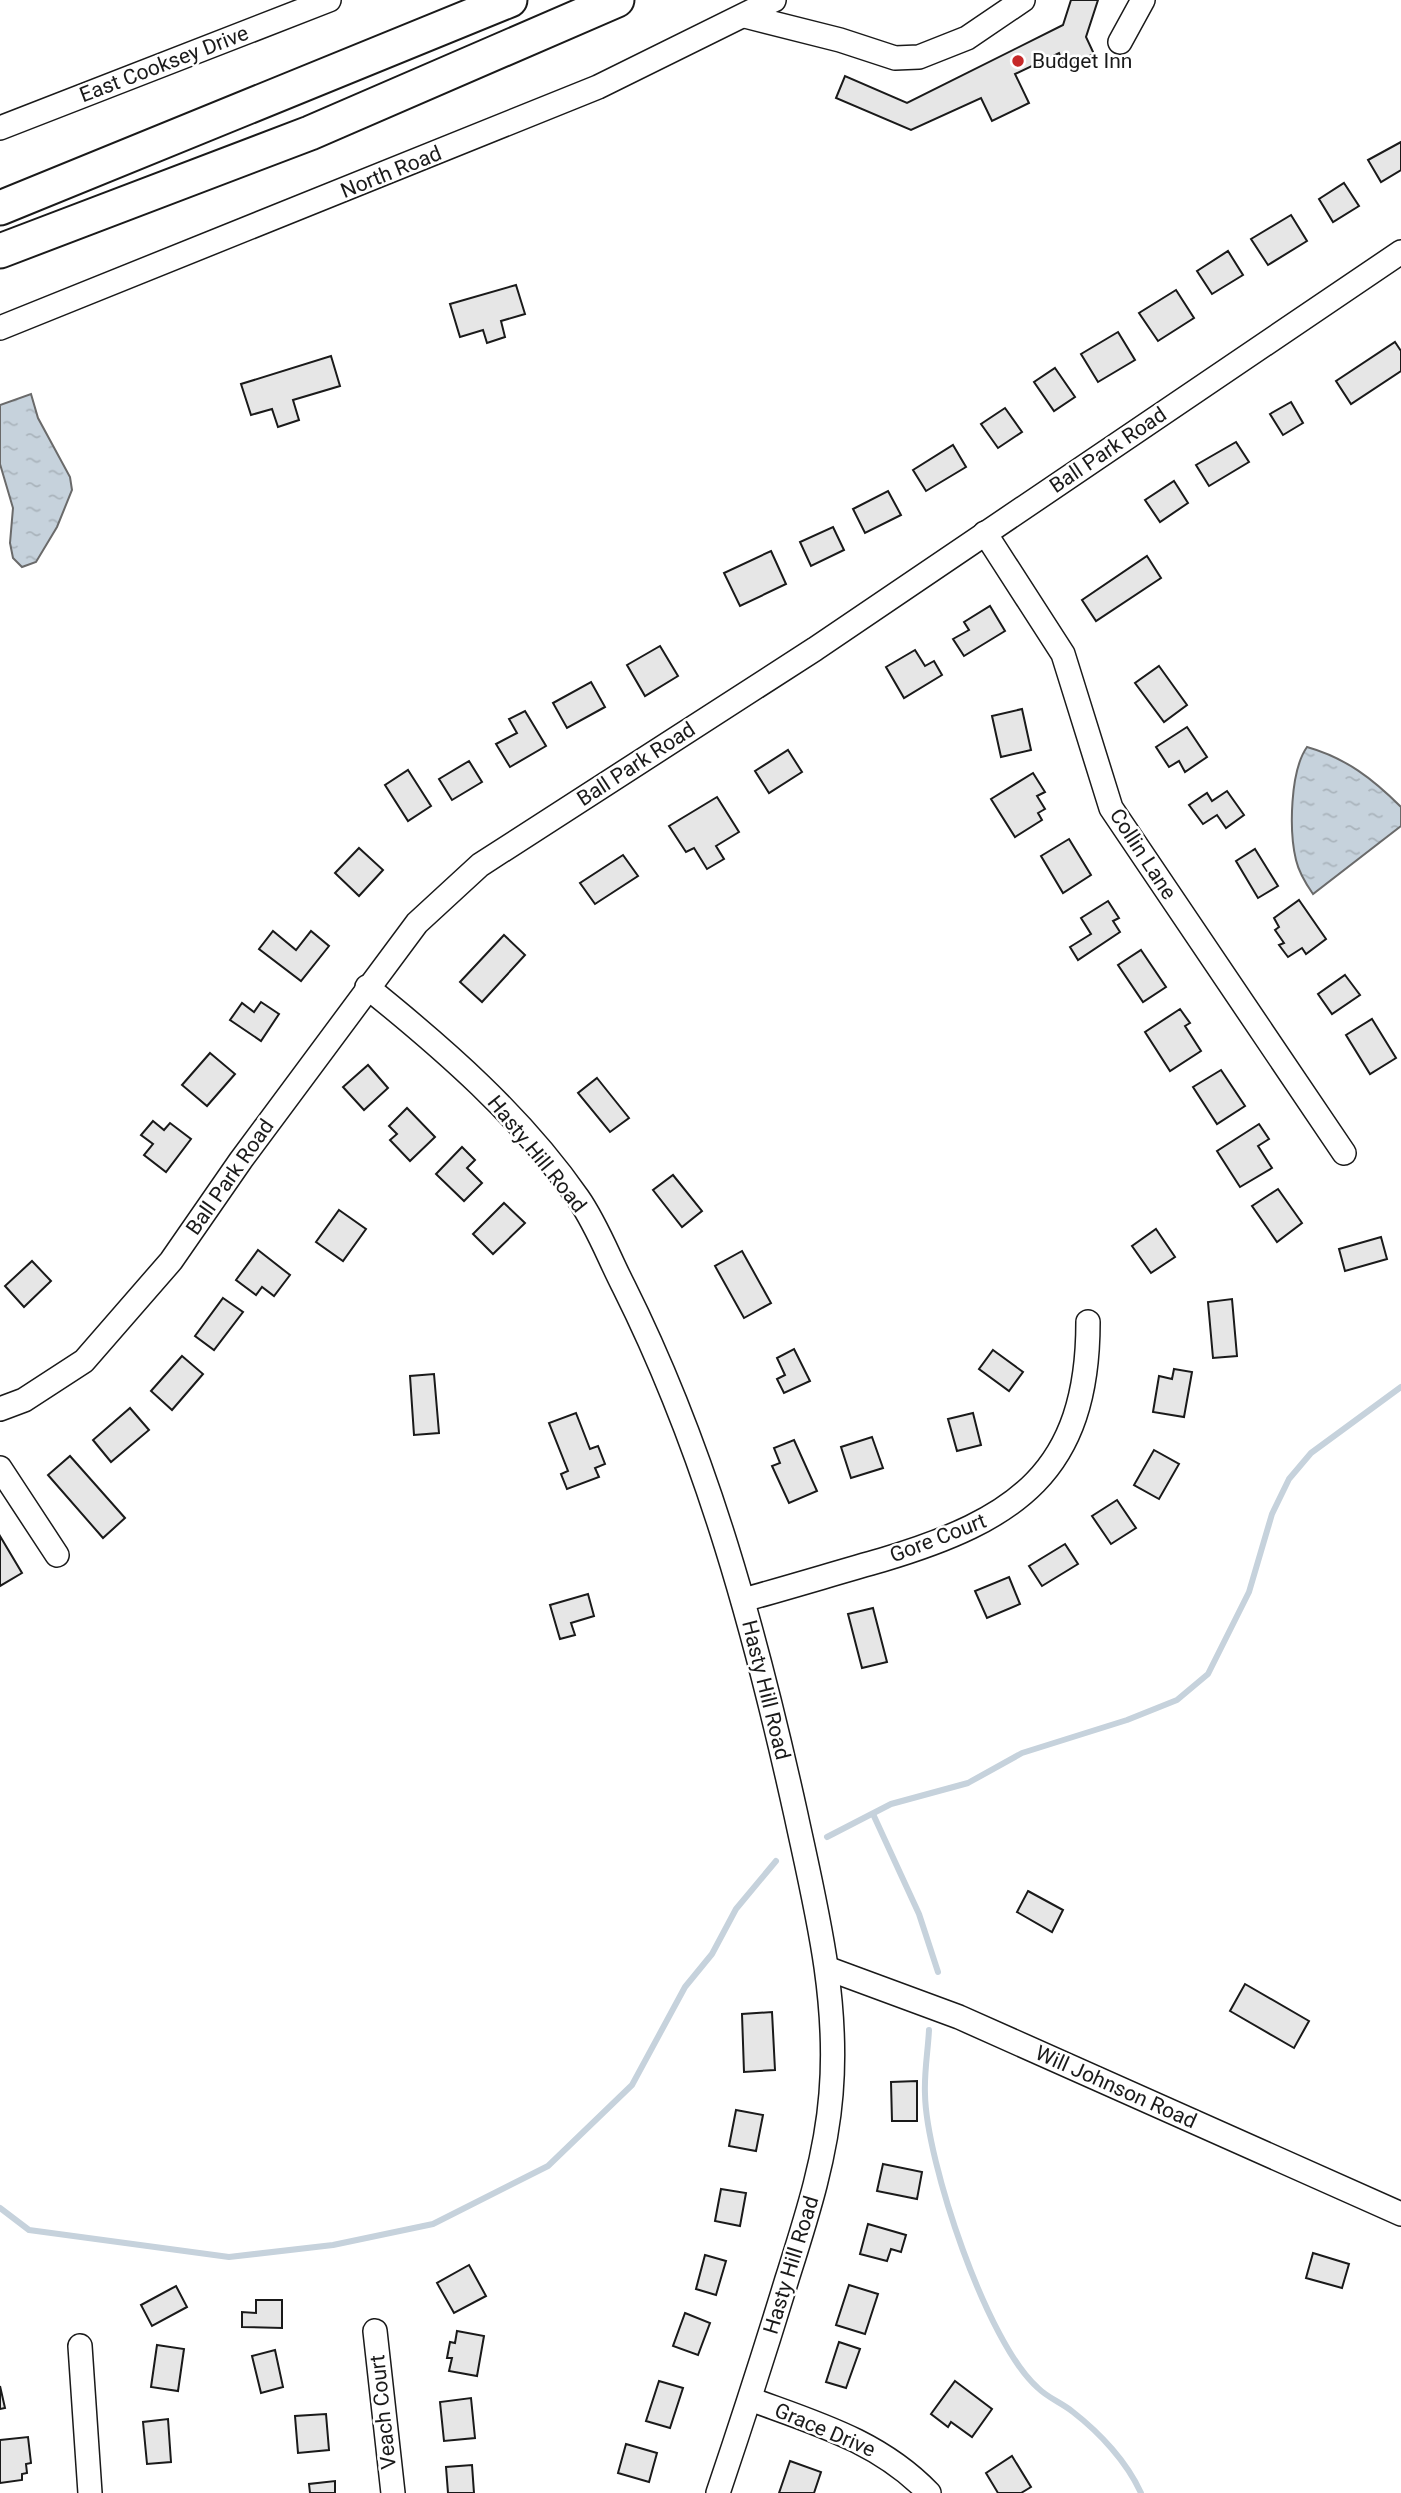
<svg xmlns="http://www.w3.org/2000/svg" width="1401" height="2493" viewBox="0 0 1401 2493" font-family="Roboto,sans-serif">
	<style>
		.water { fill: url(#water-ripples); stroke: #6a6a6a; stroke-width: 2 }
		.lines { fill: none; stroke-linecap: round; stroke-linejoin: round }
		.stream { stroke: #c6d2dc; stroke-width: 6 }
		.building { fill: #e6e6e6; stroke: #1a1a1a; stroke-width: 2 }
		.minor-casing { stroke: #1a1a1a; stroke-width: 26 }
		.highway-casing { stroke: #1a1a1a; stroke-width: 37 }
		.minor { stroke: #fff; stroke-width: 23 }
		.highway { stroke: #fff; stroke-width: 33 }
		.poi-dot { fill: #c62828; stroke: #fff; stroke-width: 2.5 }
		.labels { text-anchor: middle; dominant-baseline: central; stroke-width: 5; stroke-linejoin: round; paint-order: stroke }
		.poi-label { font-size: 21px; fill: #1a1a1a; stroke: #fff; text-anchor: start }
		.street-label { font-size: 21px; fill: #1a1a1a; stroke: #fff }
	</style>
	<defs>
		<pattern id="water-ripples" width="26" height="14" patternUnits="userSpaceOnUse" patternTransform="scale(1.75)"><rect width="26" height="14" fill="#c6d2dc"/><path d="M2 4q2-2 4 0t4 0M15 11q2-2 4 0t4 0" fill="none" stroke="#aab4bc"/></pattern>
	</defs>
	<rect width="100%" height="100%" fill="#fff"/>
	<!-- water -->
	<g class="water">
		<polygon points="31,394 38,418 70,477 72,490 57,527 36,562 22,567 13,558 10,543 13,508 0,464 0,405"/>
		<path d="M1307,747C1346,758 1373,779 1401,807V826L1313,894C1306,884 1299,873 1296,860C1289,831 1290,771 1307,747Z"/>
	</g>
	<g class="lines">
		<!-- stream -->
		<g class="stream">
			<polyline points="873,1814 919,1914 938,1972"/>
			<polyline points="827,1837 891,1804 968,1783 1022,1753 1127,1720 1177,1700 1208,1674 1249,1592 1272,1514 1289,1479 1311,1453 1401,1387"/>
			<path d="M929,2030C928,2051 924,2072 925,2094C926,2161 987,2344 1038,2388C1048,2398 1062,2403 1073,2412C1100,2433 1127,2462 1141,2493"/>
			<polyline points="0,2208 29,2230 229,2257 333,2245 433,2224 548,2166 632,2085 685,1987 712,1954 736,1909 776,1861"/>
		</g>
	</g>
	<!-- building -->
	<g class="building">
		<polygon points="1071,0 1098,0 1086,37 1094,54 1065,67 1059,53 1015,74 1029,103 992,121 981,98 911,130 836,98 845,76 907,103 1063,25"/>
		<polygon points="1401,142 1401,170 1381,182 1368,160"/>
		<polygon points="1344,183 1359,206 1333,222 1319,199"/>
		<polygon points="1291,215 1307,241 1268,265 1251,239"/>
		<polygon points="1228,251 1243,275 1212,294 1197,271"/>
		<polygon points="516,285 525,314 501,321 505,337 487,343 483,330 460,337 450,304"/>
		<polygon points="1176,290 1194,318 1158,341 1139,313"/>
		<polygon points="1118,332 1135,360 1098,382 1081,354"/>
		<polygon points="1395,342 1401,351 1401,371 1351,404 1336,381"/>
		<polygon points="331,356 340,386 293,400 299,420 278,427 272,409 251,415 241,384"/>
		<polygon points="1055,368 1075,397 1054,411 1034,382"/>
		<polygon points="1291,402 1303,423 1283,435 1270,414"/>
		<polygon points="1005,408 1022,432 998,448 981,424"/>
		<polygon points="1236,442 1249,462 1209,486 1196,465"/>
		<polygon points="953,445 966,467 926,491 913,470"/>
		<polygon points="1174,481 1188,503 1160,522 1145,500"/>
		<polygon points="888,491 901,515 865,533 853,509"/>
		<polygon points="833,527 844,550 811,566 800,542"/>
		<polygon points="771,551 786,584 740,606 724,573"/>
		<polygon points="1147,556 1161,578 1096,621 1082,600"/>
		<polygon points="990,606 1005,631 964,656 953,639 969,630 964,622"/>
		<polygon points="660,646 678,676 645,696 627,665"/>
		<polygon points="915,650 925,666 934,661 942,675 904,698 886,667"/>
		<polygon points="1159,666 1187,705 1164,722 1135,683"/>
		<polygon points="591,682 605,707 567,728 553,703"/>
		<polygon points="1022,709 1031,750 1001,757 992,716"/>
		<polygon points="525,711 546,746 510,767 496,744 517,733 509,719"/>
		<polygon points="1187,727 1207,757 1185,772 1179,761 1169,767 1156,747"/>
		<polygon points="788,750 802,772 769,793 755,771"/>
		<polygon points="469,761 482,782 452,800 439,779"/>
		<polygon points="408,770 431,806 408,821 385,785"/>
		<polygon points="1033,773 1045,792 1037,796 1045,809 1038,813 1042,820 1015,837 991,799"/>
		<polygon points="1227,791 1244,815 1226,828 1217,815 1203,824 1189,805 1207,793 1212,801"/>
		<polygon points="717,797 739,832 716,846 724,859 707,869 694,848 686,852 669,826"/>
		<polygon points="1069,839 1091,875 1063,893 1041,856"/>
		<polygon points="359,848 383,870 359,896 335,873"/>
		<polygon points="1255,849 1278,886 1258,898 1236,861"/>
		<polygon points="623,855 638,876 595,904 580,883"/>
		<polygon points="1299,900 1326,939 1306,954 1302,948 1288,957 1279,945 1284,943 1275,930 1279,927 1274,918"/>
		<polygon points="1108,901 1119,918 1113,921 1120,932 1078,960 1070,947 1091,934 1081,918"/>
		<polygon points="273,931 296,950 311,931 329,946 301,981 259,949"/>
		<polygon points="504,935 525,955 482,1002 460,982"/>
		<polygon points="1141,950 1166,987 1143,1002 1118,965"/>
		<polygon points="1345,975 1360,995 1332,1014 1318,994"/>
		<polygon points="261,1002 279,1014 261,1041 230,1020 242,1003 254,1012"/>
		<polygon points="1180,1009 1190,1023 1185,1026 1201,1051 1170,1071 1145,1032"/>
		<polygon points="1372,1019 1396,1058 1370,1074 1346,1035"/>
		<polygon points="210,1053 235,1074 207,1106 182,1085"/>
		<polygon points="368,1065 388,1088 364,1110 343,1087"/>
		<polygon points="1221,1070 1245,1106 1217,1124 1193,1087"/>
		<polygon points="597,1078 629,1118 610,1132 578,1093"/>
		<polygon points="407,1108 435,1137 410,1161 390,1140 397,1134 389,1126"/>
		<polygon points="153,1121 164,1130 170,1123 191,1139 166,1172 144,1155 153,1144 141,1135"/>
		<polygon points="1259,1124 1269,1139 1258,1146 1272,1168 1240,1187 1217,1151"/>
		<polygon points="462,1147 475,1160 467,1168 482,1183 464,1201 436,1174"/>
		<polygon points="673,1175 702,1211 682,1227 653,1190"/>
		<polygon points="1278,1189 1302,1223 1277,1242 1252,1206"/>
		<polygon points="504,1203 525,1223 493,1254 473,1234"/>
		<polygon points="339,1210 366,1229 343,1261 316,1242"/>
		<polygon points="1156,1229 1175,1257 1151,1273 1132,1246"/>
		<polygon points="1381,1237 1387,1259 1345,1271 1339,1249"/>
		<polygon points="258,1250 290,1275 274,1296 262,1287 256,1295 236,1280"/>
		<polygon points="742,1251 771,1303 744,1318 715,1266"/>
		<polygon points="32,1261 51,1281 24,1307 5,1286"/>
		<polygon points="223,1298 243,1312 214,1350 195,1336"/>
		<polygon points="1232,1299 1237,1356 1213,1358 1208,1302"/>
		<polygon points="794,1349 810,1381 784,1393 777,1379 785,1375 777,1358"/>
		<polygon points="993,1350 1023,1372 1009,1391 979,1369"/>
		<polygon points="182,1356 203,1374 172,1410 151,1391"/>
		<polygon points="1174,1369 1192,1372 1184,1417 1153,1412 1159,1376 1172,1379"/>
		<polygon points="434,1374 439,1433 414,1435 410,1376"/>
		<polygon points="130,1408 149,1430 111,1462 93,1440"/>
		<polygon points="576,1413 590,1449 598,1446 605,1464 595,1468 599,1477 567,1489 561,1474 568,1471 549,1423"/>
		<polygon points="973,1413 981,1445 957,1451 948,1419"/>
		<polygon points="872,1437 883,1468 851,1478 841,1447"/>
		<polygon points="794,1440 817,1491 789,1503 772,1466 780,1463 774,1448"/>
		<polygon points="1154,1450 1179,1464 1159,1499 1134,1485"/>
		<polygon points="70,1456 125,1518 103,1538 48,1475"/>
		<polygon points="1117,1500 1136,1528 1111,1544 1092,1516"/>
		<polygon points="0,1536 22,1573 0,1586"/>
		<polygon points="1065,1544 1078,1564 1042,1586 1029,1566"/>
		<polygon points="1009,1577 1020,1604 987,1618 975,1591"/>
		<polygon points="588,1594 594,1616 571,1623 575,1635 560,1639 550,1605"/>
		<polygon points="873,1608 887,1662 862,1668 848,1614"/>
		<polygon points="1028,1891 1063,1910 1052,1932 1017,1912"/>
		<polygon points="1245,1984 1309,2021 1294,2048 1230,2011"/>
		<polygon points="772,2012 775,2070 744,2072 742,2014"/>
		<polygon points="917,2081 917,2121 892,2121 891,2082"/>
		<polygon points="736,2110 763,2115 756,2151 729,2146"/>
		<polygon points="883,2164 922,2172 917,2199 877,2191"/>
		<polygon points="721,2189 746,2193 740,2226 715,2221"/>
		<polygon points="868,2224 906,2235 901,2252 891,2249 887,2261 860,2254"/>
		<polygon points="1313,2253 1349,2264 1342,2288 1306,2278"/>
		<polygon points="705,2255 726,2261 716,2295 696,2289"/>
		<polygon points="469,2265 486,2296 454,2313 437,2283"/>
		<polygon points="849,2285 878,2294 865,2334 836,2325"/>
		<polygon points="176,2286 187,2307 152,2326 141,2305"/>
		<polygon points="256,2300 282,2300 282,2328 242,2327 242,2312 256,2313"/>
		<polygon points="685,2313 710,2323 698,2355 673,2346"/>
		<polygon points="457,2331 484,2336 477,2376 449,2371 452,2358 447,2358 450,2342 455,2343"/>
		<polygon points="839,2342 860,2349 846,2388 826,2382"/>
		<polygon points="157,2345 184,2349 178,2391 151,2387"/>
		<polygon points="275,2350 283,2387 261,2393 252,2356"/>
		<polygon points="659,2381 683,2388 670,2428 646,2421"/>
		<polygon points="955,2381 992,2409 972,2437 951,2422 948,2427 931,2414"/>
		<polygon points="0,2386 5,2408 0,2409"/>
		<polygon points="471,2398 475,2438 444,2441 440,2402"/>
		<polygon points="326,2414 329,2450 298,2453 295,2416"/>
		<polygon points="168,2419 171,2462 147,2464 143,2422"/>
		<polygon points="28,2437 31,2463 26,2464 27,2473 22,2474 22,2480 0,2483 0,2440"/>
		<polygon points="626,2444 657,2453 649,2482 618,2473"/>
		<polygon points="1012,2456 1031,2487 1021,2493 998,2493 986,2473"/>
		<polygon points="790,2461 821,2472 814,2493 779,2493"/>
		<polygon points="472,2465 474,2493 448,2493 446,2467"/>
		<polygon points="335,2481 335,2493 310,2493 309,2484"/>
	</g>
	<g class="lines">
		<defs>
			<g id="minor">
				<polyline points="745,16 840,40 895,58 919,57 967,38 1023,0"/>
				<polyline points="1120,42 1143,0"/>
				<polyline points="0,128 329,0"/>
				<polyline points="0,328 598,87 774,0"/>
				<polyline points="985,533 1063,654 1111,808 1344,1153"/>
				<path d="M367,987C444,1049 521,1116 578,1198C597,1225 609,1258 624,1287C707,1453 756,1634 796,1815C816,1908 839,1998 831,2094C826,2158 806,2219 787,2279C765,2351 742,2422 718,2493"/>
				<polyline points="0,1409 24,1400 84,1361 171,1261 241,1160 417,923 480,865 815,649 1401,252"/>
				<polyline points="0,1468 57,1555"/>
				<path d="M743,1600C790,1587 836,1573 882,1560C1016,1520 1088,1472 1088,1322"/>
				<polyline points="829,1969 959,2017 1401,2214"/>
				<polyline points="375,2331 393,2493"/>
				<polyline points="80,2346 90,2493"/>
				<path d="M750,2399C815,2423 879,2441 929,2493"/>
			</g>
			<g id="highway">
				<polyline points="0,208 510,0"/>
				<polyline points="0,251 310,133 617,0"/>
			</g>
		</defs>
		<!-- minor casing -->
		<use href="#minor" class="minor-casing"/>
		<!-- highway casing -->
		<use href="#highway" class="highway-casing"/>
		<!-- minor -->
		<use href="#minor" class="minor"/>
		<!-- highway -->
		<use href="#highway" class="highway"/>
	</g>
	<!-- markers -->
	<circle class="poi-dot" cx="1018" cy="61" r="7"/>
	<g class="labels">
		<!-- poi labels -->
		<g class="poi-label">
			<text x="1032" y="61">Budget Inn</text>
		</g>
		<!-- street labels -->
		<g class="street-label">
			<text transform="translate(164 64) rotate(-21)">East Cooksey Drive</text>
			<text transform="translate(391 172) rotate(-22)">North Road</text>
			<text transform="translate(1108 450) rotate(-34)">Ball Park Road</text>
			<text transform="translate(636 764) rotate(-33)">Ball Park Road</text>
			<text transform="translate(1143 854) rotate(57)">Collin Lane</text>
			<text transform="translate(537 1154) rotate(51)">Hasty Hill Road</text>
			<text transform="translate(230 1177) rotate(-55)">Ball Park Road</text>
			<text transform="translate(938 1538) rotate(-21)">Gore Court</text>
			<text transform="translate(766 1690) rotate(76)">Hasty Hill Road</text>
			<text transform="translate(1116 2087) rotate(24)">Will Johnson Road</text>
			<text transform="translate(791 2265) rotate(-73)">Hasty Hill Road</text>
			<text transform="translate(383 2412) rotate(-96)">Veach Court</text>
			<text transform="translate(825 2430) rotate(23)">Grace Drive</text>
		</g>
	</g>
</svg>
